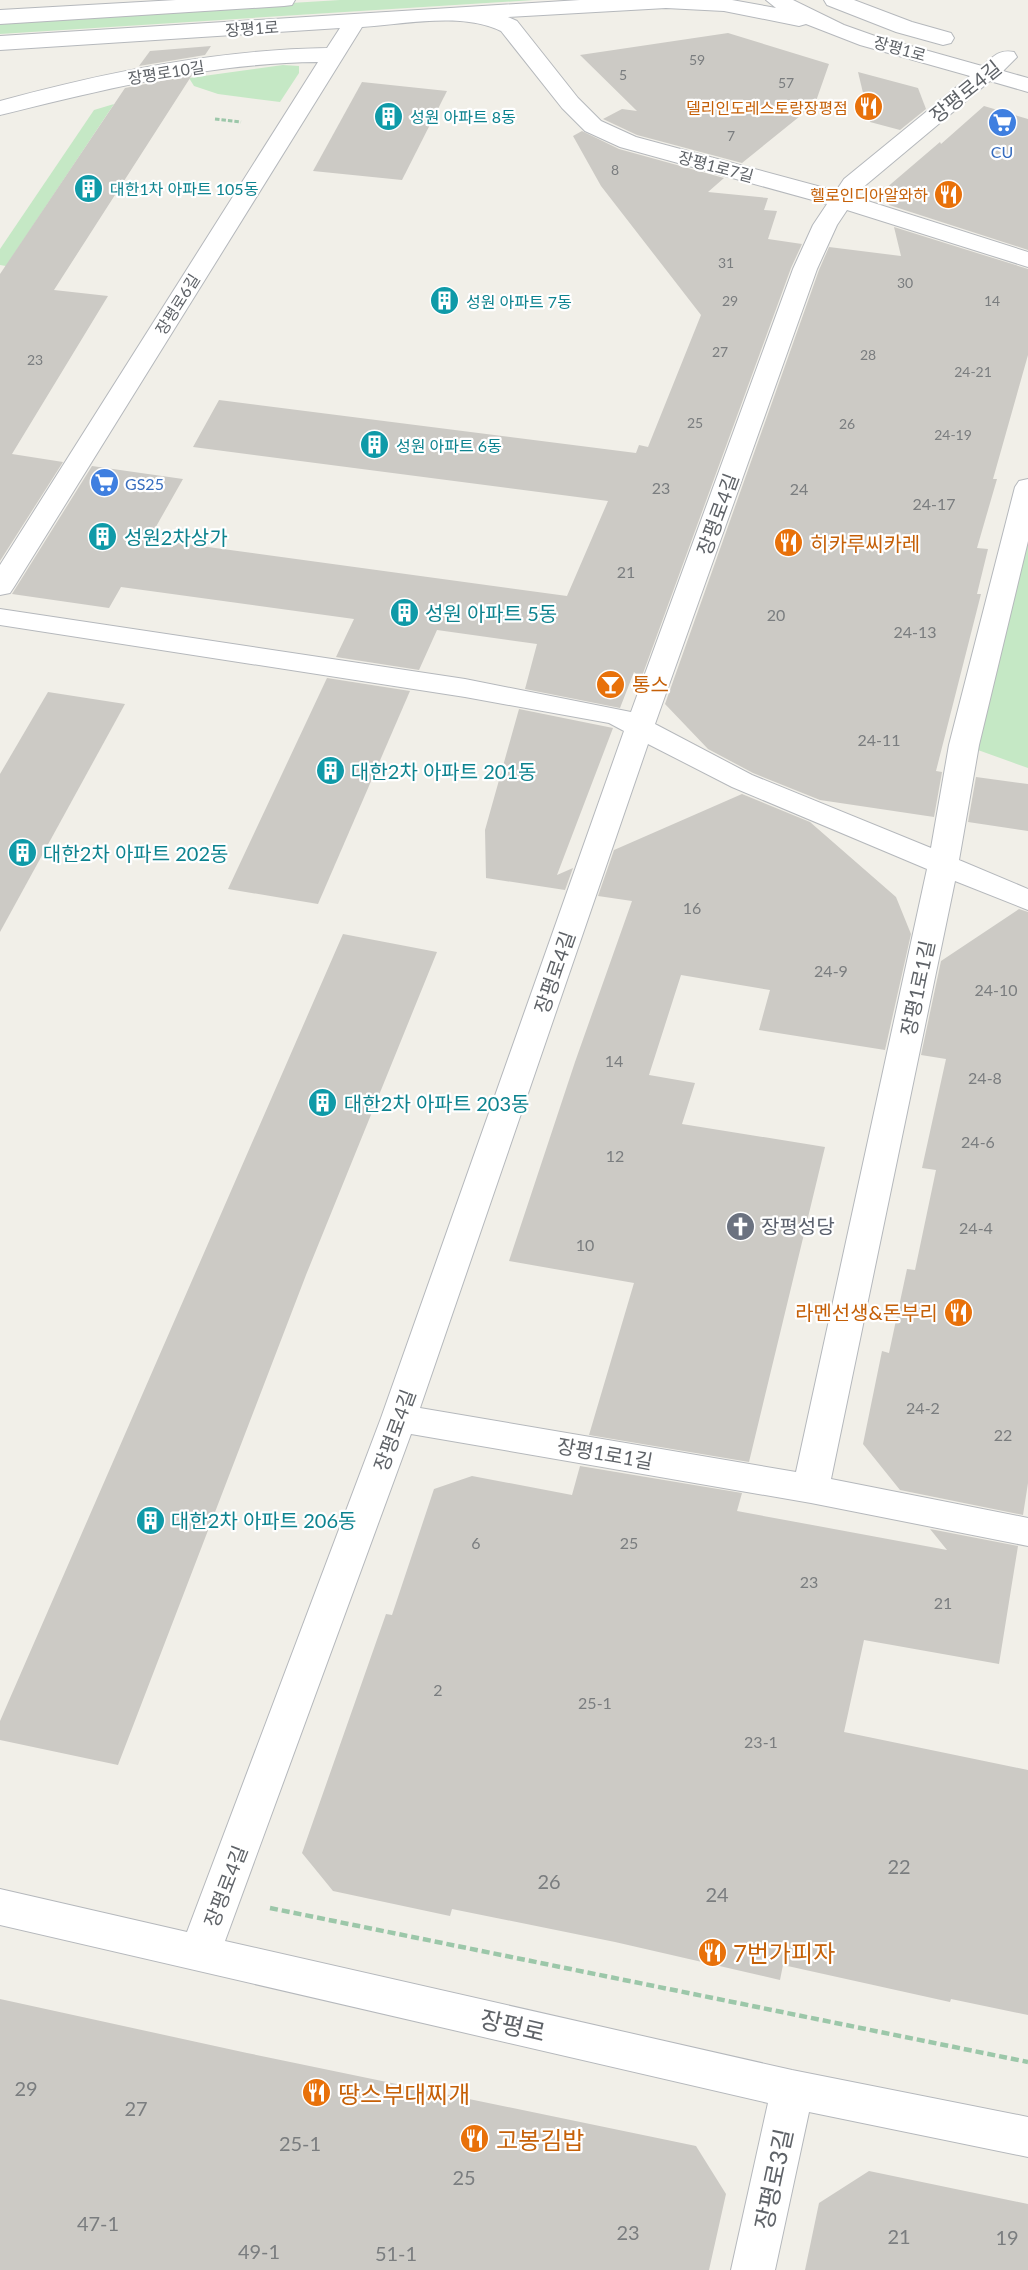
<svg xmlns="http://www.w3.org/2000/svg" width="1028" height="2270" viewBox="0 0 1028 2270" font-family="Lato,'Noto Sans KR',sans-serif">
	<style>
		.green { fill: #c5e8c5 }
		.building { fill: #cccac5 }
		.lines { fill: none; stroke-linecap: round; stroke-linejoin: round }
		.minor-casing { stroke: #b5b8bc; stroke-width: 2 }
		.path-far1 { stroke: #9cc7a9; stroke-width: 3; stroke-dasharray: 4.5 2; stroke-linecap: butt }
		.path { stroke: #9cc7a9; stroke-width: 4.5; stroke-dasharray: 8 4; stroke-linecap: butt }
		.minor { fill: #fff; fill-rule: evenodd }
		.labels { text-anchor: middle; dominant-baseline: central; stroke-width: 4.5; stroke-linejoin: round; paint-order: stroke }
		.far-number-label { font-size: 14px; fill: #7a7d7f }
		.far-street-label { font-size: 16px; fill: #5f6368; stroke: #fff }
		.far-food-label { font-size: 16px; fill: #c56008; stroke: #fff; text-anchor: end }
		.far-culture-label { font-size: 16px; fill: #0d838f; stroke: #fff; text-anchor: start }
		.far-shop-label { font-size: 16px; fill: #366cbe; stroke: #fff }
		.number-label { font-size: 16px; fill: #7a7d7f }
		.street-label { font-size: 20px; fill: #5f6368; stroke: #fff }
		.culture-label { font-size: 20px; fill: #0d838f; stroke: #fff; text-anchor: start }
		.food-label { font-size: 20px; fill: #c56008; stroke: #fff; text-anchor: start }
		.worship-label { font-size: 20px; fill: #5b616d; stroke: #fff; text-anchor: start }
		.near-number-label { font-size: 20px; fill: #7a7d7f }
		.near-food-label { font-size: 24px; fill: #c56008; stroke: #fff; text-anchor: start }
		.near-street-label { font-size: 24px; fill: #5f6368; stroke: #fff }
	</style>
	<rect width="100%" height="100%" fill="#f1efe8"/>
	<!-- green -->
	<g class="green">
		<polygon points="340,0 534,0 0,34 0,21"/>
		<polygon points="283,65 299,66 299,73 280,102 218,94 194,86 189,78"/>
		<polygon points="114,104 6,266 0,265 0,249 94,110"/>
		<polygon points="1028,529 1028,768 964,745"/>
	</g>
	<!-- building -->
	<g class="building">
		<polygon points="728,33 829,64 815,104 742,163 637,135 603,119 622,109 637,111 580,55"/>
		<polygon points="211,46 205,55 139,66 150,51"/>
		<polygon points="858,72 918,88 926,109 900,130 870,122"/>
		<polygon points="192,75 54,290 108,296 12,454 63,462 0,561 0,274 125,88"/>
		<polygon points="362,82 447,91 402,180 313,171"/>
		<polygon points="984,106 1028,119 1028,250 889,205 885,189 940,142 941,144"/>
		<polygon points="582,131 619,149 724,178 708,192 768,198 764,210 777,211 768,239 802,244 791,268 641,679 634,672 620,708 525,689 537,644 437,630 419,670 336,657 354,619 121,587 109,608 12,594 92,466 183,479 149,539 567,596 608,501 193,447 219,400 636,453 639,445 648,447 701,315 601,186 573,136"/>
		<polygon points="894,227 1028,269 1028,355 993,479 997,479 977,548 988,549 977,594 981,594 936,771 942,772 934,817 820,800 753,773 708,749 665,704 819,270 829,247 901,256"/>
		<polygon points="327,678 410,691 318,904 228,889"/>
		<polygon points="48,692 125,704 0,932 0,774"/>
		<polygon points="519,709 613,728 557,875 573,868 565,890 486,878 485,830"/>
		<polygon points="976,777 1028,784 1028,831 968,822"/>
		<polygon points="742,794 810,822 896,897 911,934 885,1050 759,1030 770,990 681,975 649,1075 695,1083 682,1124 825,1147 749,1462 589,1435 634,1283 509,1261 575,1062 632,901 598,896 614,850"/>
		<polygon points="1019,909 1028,912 1028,1483 1023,1515 900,1490 863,1444 882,1351 889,1353 907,1269 915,1270 936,1170 922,1168 946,1059 921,1055 941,961"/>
		<polygon points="343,934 437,952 306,1275 118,1765 0,1740 0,1721"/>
		<polygon points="580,1466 742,1493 737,1511 947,1550 930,1529 1018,1546 999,1664 864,1640 844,1732 1028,1770 1028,2015 951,1999 950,2002 783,1965 780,1980 615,1942 452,1909 450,1916 333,1891 302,1853 386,1614 392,1615 434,1489 472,1476 572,1495"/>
		<polygon points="0,1999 247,2053 696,2146 726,2194 709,2270 0,2270"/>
		<polygon points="869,2171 1028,2204 1028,2270 805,2270 819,2203"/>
	</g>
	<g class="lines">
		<defs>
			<g id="minor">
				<polygon points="176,0 295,0 292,5 284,6 0,24 0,10"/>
				<path d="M580,0H732L776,8L766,0H793L844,25L875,36L982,66C993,57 999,49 1014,52L1017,57L1003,71L1028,78V92L990,81L861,189L855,197L1028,252V267L847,210L837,225L817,269L655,724L752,775L931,848L949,745L1015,487L1019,481L1028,479V541L979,745L959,860L1028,889V910L955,881L831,1479L1028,1518V1546L811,1503L411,1434L225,1941L792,2070L1028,2117V2157L809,2112L775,2270H731L768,2103L0,1925V1889L187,1932L381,1418L624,731L609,723L465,697L0,625V609L465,679L631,712L793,269L813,225L827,204L620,147L585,131L562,108L501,31C462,12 406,24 362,27L14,587L10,593L0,595V565L318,62C209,63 105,89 0,115V101C107,72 215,50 327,48L340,28L0,50V36ZM666,8L724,11L799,26L806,24L860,45L970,76L844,179L836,191L636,137L601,121L578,98L517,21L508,17ZM648,744L732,787L927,869L796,1472L420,1408Z"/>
				<polygon points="824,0 854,0 912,22 951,33 954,38 951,43 943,45 896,32 827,5"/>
			</g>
		</defs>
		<!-- minor casing -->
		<use href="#minor" class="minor-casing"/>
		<!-- path-far1 -->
		<polyline class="path-far1" points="215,119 241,122"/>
		<!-- path -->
		<polyline class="path" points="270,1908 1028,2062"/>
		<!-- minor -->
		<use href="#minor" class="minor"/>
	</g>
	<!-- icons -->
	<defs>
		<symbol id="restaurant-disc" viewBox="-11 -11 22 22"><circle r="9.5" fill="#e8710a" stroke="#fff"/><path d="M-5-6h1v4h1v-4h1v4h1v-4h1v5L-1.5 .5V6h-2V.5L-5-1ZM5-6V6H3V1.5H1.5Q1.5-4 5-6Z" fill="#fff"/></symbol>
		<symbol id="building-disc" viewBox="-11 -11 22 22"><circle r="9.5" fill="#0f9aa8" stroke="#fff"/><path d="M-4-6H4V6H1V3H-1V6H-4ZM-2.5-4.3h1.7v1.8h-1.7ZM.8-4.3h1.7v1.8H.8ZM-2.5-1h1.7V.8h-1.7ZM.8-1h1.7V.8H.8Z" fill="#fff"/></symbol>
		<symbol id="supermarket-disc" viewBox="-11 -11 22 22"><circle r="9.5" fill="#3f7fe0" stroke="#fff"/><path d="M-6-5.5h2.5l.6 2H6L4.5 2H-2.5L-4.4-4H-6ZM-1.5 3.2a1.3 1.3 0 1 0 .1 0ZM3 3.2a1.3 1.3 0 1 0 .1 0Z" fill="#fff"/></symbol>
		<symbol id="bar-disc" viewBox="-11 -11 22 22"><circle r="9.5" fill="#e8710a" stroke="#fff"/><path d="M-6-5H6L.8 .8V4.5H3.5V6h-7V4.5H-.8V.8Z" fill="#fff"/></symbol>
		<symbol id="church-disc" viewBox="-11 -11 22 22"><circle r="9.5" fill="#6b7280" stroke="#fff"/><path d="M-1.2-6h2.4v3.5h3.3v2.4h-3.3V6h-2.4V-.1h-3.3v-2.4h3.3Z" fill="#fff"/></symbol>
	</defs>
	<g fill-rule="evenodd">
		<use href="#restaurant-disc" x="852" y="90" width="33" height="33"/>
		<use href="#building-disc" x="372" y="100" width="33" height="33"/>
		<use href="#supermarket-disc" x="986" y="106" width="33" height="33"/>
		<use href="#building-disc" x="72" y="172" width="33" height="33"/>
		<use href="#restaurant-disc" x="932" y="178" width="33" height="33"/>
		<use href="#building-disc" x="428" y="284" width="33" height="33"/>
		<use href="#building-disc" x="358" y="428" width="33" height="33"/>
		<use href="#supermarket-disc" x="88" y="466" width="33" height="33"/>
		<use href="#building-disc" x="86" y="520" width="33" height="33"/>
		<use href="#restaurant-disc" x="772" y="526" width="33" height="33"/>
		<use href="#building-disc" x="388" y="596" width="33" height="33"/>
		<use href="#bar-disc" x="594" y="668" width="33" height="33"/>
		<use href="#building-disc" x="314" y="754" width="33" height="33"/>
		<use href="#building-disc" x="6" y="836" width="33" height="33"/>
		<use href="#building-disc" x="306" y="1086" width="33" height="33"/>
		<use href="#church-disc" x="724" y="1210" width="33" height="33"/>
		<use href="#restaurant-disc" x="942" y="1296" width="33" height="33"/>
		<use href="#building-disc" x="134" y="1504" width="33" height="33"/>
		<use href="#restaurant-disc" x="696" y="1936" width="33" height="33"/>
		<use href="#restaurant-disc" x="300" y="2076" width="33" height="33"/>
		<use href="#restaurant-disc" x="458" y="2122" width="33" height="33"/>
	</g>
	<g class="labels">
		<!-- far-number labels -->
		<g class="far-number-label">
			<text x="697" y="59">59</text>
			<text x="623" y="74">5</text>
			<text x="786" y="82">57</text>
			<text x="731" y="135">7</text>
			<text x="615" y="169">8</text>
			<text x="726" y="262">31</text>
			<text x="905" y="282">30</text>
			<text x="730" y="300">29</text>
			<text x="992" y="300">14</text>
			<text x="720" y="351">27</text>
			<text x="868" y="354">28</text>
			<text x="35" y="359">23</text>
			<text x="973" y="371">24-21</text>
			<text x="695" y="422">25</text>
			<text x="847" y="423">26</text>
			<text x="953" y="434">24-19</text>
		</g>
		<!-- far-street labels -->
		<g class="far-street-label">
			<text transform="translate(252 28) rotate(-4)">장평1로</text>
			<text transform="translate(900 48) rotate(16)">장평1로</text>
			<text transform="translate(166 72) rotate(-9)">장평로10길</text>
			<text transform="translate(716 166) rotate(15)">장평1로7길</text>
			<text transform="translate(177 304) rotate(-58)">장평로6길</text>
		</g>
		<!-- far-food labels -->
		<g class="far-food-label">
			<text x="848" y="107">델리인도레스토랑장평점</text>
			<text x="928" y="194">헬로인디아알와하</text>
		</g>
		<!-- far-culture labels -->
		<g class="far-culture-label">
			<text x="410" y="116">성원 아파트 8동</text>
			<text x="110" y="188">대한1차 아파트 105동</text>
			<text x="466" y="301">성원 아파트 7동</text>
			<text x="396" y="445">성원 아파트 6동</text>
		</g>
		<!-- far-shop labels -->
		<g class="far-shop-label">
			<text x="1002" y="151">CU</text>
			<text x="125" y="483" text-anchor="start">GS25</text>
		</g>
		<!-- number labels -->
		<g class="number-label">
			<text x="661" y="487">23</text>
			<text x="799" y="488">24</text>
			<text x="934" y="503">24-17</text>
			<text x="626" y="571">21</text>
			<text x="776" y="614">20</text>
			<text x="915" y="631">24-13</text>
			<text x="879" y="739">24-11</text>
			<text x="692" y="907">16</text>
			<text x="831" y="970">24-9</text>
			<text x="996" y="989">24-10</text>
			<text x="614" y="1060">14</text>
			<text x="985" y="1077">24-8</text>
			<text x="978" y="1141">24-6</text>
			<text x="615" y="1155">12</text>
			<text x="976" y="1227">24-4</text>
			<text x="585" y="1244">10</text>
			<text x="923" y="1407">24-2</text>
			<text x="1003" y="1434">22</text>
			<text x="476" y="1542">6</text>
			<text x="629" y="1542">25</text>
			<text x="809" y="1581">23</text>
			<text x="943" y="1602">21</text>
			<text x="438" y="1689">2</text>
			<text x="595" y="1702">25-1</text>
			<text x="761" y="1741">23-1</text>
		</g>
		<!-- street labels -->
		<g class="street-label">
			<text transform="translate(965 91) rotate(-39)">장평로4길</text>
			<text transform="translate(717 514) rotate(-70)">장평로4길</text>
			<text transform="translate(554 972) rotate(-71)">장평로4길</text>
			<text transform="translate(917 988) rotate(-78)">장평1로1길</text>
			<text transform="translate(394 1430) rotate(-70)">장평로4길</text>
			<text transform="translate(605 1453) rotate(10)">장평1로1길</text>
			<text transform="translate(225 1886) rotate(-69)">장평로4길</text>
		</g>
		<!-- culture labels -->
		<g class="culture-label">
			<text x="124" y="537">성원2차상가</text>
			<text x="425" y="613">성원 아파트 5동</text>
			<text x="351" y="771">대한2차 아파트 201동</text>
			<text x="43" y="853">대한2차 아파트 202동</text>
			<text x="344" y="1103">대한2차 아파트 203동</text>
			<text x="171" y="1520">대한2차 아파트 206동</text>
		</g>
		<!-- food labels -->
		<g class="food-label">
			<text x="810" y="543">히카루씨카레</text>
			<text x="632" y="684">통스</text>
			<text x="938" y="1312" text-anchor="end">라멘선생&amp;돈부리</text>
		</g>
		<!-- worship labels -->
		<g class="worship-label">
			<text x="761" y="1226">장평성당</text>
		</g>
		<!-- near-number labels -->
		<g class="near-number-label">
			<text x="899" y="1866">22</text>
			<text x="549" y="1881">26</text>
			<text x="717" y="1894">24</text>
			<text x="26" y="2088">29</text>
			<text x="136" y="2108">27</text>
			<text x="300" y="2143">25-1</text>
			<text x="464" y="2177">25</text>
			<text x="98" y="2223">47-1</text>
			<text x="628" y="2232">23</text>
			<text x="899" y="2236">21</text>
			<text x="1007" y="2237">19</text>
			<text x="259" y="2251">49-1</text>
			<text x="396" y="2253">51-1</text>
		</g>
		<!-- near-food labels -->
		<g class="near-food-label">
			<text x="733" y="1952">7번가피자</text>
			<text x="338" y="2093">땅스부대찌개</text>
			<text x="496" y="2139">고봉김밥</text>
		</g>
		<!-- near-street labels -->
		<g class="near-street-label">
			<text transform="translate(513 2025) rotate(13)">장평로</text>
			<text transform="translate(773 2179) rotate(-78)">장평로3길</text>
		</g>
	</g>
</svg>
